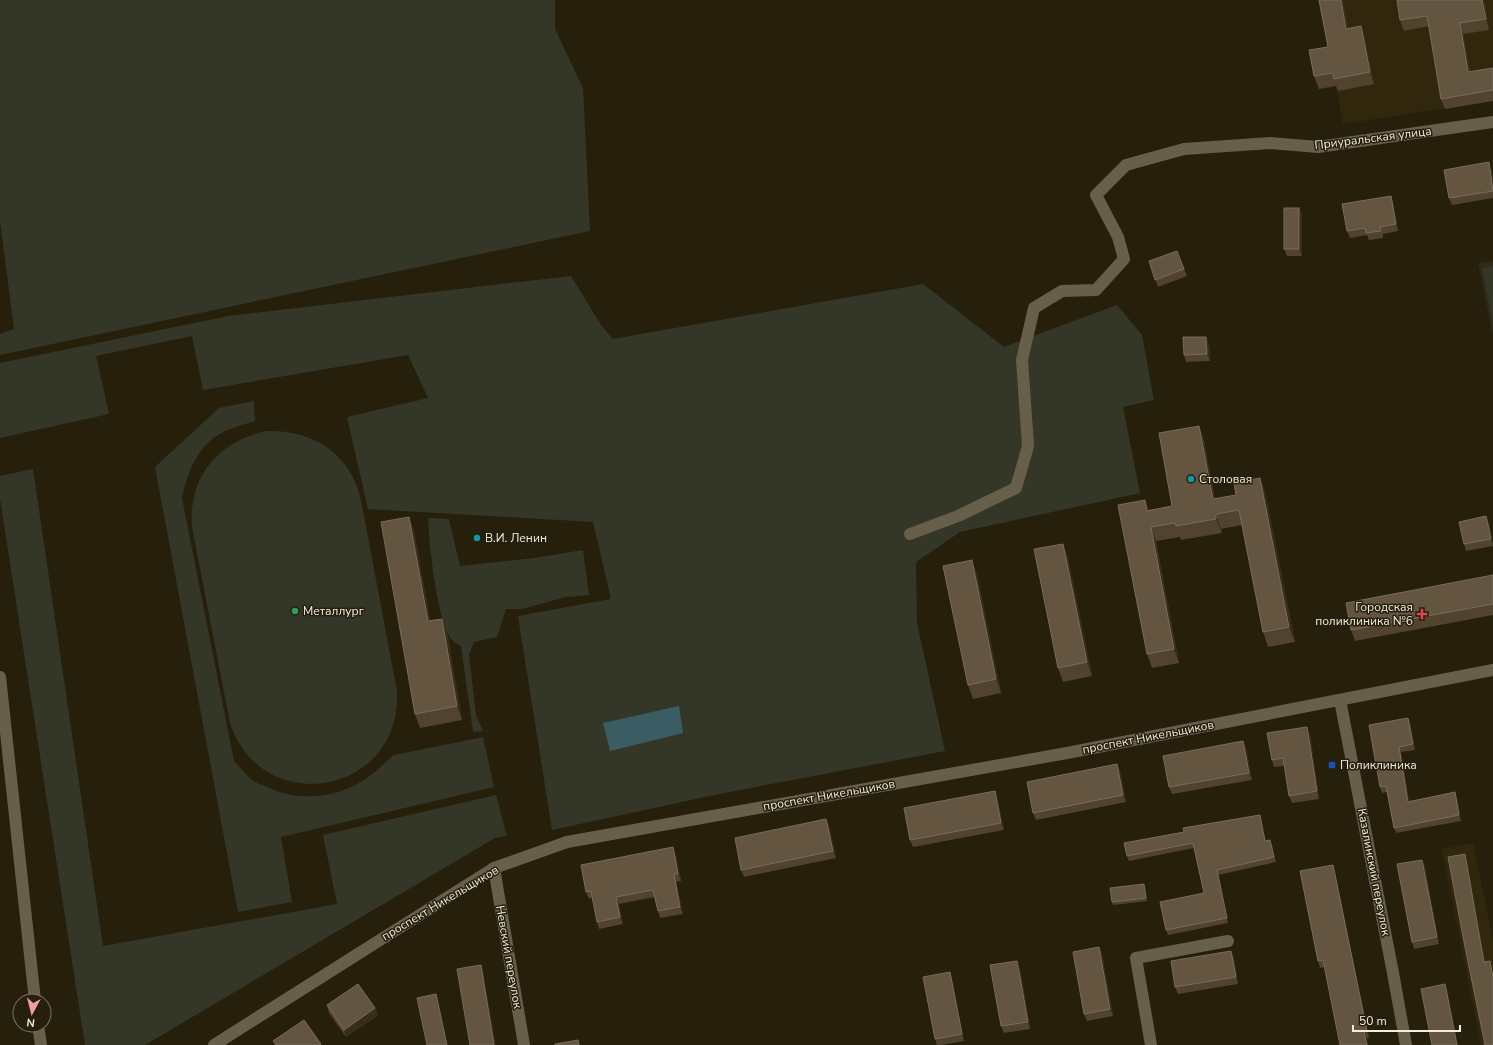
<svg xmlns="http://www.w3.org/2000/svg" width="1493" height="1045" viewBox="0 0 1493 1045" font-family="'Nunito Sans',sans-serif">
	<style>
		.built { fill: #31270d }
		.education { fill: #312a19 }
		.green { fill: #343727 }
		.water { fill: #3a5d64 }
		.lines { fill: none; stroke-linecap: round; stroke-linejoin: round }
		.minor { stroke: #685f4b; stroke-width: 12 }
		.wall { fill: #51432d }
		.shaded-wall { fill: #392d17 }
		.building { fill: #635540; stroke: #796d5a }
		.culture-dot { fill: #0f9aa8; stroke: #261f0c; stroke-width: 1.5 }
		.leisure-dot { fill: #2e9e5b; stroke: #261f0c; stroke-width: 1.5 }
		.health-dot { fill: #e0444e; stroke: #261f0c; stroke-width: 1.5 }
		.transit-dot { fill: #1a4fb4; stroke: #261f0c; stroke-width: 1.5 }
		.labels { text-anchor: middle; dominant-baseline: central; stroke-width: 3; stroke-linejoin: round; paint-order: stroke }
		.street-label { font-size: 12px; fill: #f3eee2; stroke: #261f0c }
		.poi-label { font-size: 12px; fill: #f3eee2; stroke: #261f0c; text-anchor: start }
	</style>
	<rect width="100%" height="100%" fill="#261f0c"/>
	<!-- built -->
	<g class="built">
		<polygon points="1321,0 1493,0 1493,101 1343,124"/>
		<polygon points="1473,843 1493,940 1493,1045 1481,1045 1442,849"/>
	</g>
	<!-- education -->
	<polygon class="education" points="1493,261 1493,335 1478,263"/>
	<!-- green -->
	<g class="green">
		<polygon points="0,0 555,0 555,29 583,88 590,231 0,355 0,334 14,329 0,220"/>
		<polygon points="1493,266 1493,323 1482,268"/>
		<polygon points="571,276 601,325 613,339 923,284 1004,347 1117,305 1142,335 1154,400 1123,407 1140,493 960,532 916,562 917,623 945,751 719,794 552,830 518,616 611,599 593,522 368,509 347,417 428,398 408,355 203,390 192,336 96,356 109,414 0,438 0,363 228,316"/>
		<path d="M254,401L255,421C245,424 235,427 225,431C199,443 187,472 182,498L234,761C240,767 245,774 251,779C255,783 262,785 267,787C300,803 341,798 371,775C379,769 386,761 394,755L483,737L494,787L281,837L292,902L238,912L155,467L219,408Z"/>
		<path d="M267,431C313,430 350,453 361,500L397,691C402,795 262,820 230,723L192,527C188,477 218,441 267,431Z"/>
		<polygon points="33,469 103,946 337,904 323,835 496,795 507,836 495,838 145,1045 85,1045 0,499 0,476"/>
		<path d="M428,518L449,519L460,566L534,558L583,550L589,595L566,597L522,609H506L497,637L474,642L469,655L476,715L483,731L473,732L461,646C458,644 455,643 453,641C437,625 429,542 428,518Z"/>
	</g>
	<!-- water -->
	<polygon class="water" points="679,706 683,733 610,751 603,723"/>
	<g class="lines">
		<!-- minor -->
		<g class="minor">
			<polyline points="910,534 958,516 1016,488 1028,446 1022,360 1034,308 1062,291 1096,290 1124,259 1118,237 1096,195 1126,165 1184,149 1270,143 1318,147 1493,122"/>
			<polyline points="0,677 35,1001"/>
			<polyline points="1340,700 1393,973 1406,1045"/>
			<polyline points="494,868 524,1045"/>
			<polyline points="38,1025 41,1045"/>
			<polyline points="214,1045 494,868 567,842 1067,753 1493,670"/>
			<polyline points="1151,1045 1136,958 1228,941"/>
		</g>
	</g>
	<!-- wall -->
	<g class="wall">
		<polygon points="1319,0 1343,0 1348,28 1361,26 1365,39 1374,84 1338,91 1336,86 1319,89 1314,76 1328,47"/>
		<polygon points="1485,3 1489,30 1463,34 1470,72 1493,68 1493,101 1445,109 1441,99 1429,26 1404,31 1400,20"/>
		<polygon points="1491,169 1493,179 1493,198 1452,205 1449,198"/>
		<polygon points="1391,196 1393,203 1398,231 1383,234 1383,238 1369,240 1367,235 1350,238 1347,231"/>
		<polygon points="1299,208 1302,215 1302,256 1287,256 1284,249"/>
		<polygon points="1177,251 1187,276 1158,287 1149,261"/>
		<polygon points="1209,344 1210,361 1186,362 1184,355"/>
		<polygon points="1199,426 1204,440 1215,499 1236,495 1260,478 1265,492 1295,642 1268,647 1263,632 1242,525 1221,529 1222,533 1181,540 1180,537 1156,541 1179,663 1152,668 1147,654 1149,510 1172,506"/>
		<polygon points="1486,516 1489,523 1493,546 1466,551 1464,544"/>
		<polygon points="409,517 414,531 430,620 442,619 447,632 462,720 420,728 415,714"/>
		<polygon points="1063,544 1068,558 1092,676 1063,682 1058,668"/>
		<polygon points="977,574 1001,693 973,699 968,685"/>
		<polygon points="1493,575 1493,615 1355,641 1351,630"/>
		<polygon points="1408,718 1410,723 1415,750 1401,752 1409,801 1455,792 1457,798 1461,821 1396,833 1394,828 1387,792 1382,793 1380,787"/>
		<polygon points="1310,734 1319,799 1292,803 1289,796 1285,766 1274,767 1272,760"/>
		<polygon points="1243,741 1246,748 1252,780 1172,794 1169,787"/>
		<polygon points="1117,764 1120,771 1126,802 1036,820 1033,813"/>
		<polygon points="995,791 997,798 1004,830 913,847 910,840"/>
		<polygon points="826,819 829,826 836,858 744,877 741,870"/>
		<polygon points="1261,820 1265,841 1270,840 1272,845 1276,862 1218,875 1228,923 1168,935 1166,930 1204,893 1194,848 1129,861 1127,856"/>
		<polygon points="676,854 681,881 676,882 683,914 660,918 658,911 655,897 619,904 623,924 599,929 597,922 592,898 589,899 586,892"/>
		<polygon points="1422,860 1425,867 1439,944 1414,949 1412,942"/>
		<polygon points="1333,865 1335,872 1369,1038 1367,1039 1325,967 1320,968 1318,961"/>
		<polygon points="1145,887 1147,901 1113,905 1112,902"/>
		<polygon points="1099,947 1102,954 1113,1016 1087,1021 1084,1014"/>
		<polygon points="1231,951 1234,958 1238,984 1178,994 1175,987"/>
		<polygon points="1020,968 1030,1029 1004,1033 1001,1026"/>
		<polygon points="950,972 952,979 964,1041 941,1045 937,1045 935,1039"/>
		<polygon points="327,1005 375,1008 378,1015 346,1037 329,1013"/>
	</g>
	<!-- shaded-wall -->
	<g class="shaded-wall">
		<polygon points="1341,0 1343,0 1351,41 1346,29"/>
		<polygon points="1482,0 1484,0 1485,3 1489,30 1486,19"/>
		<polygon points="1460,23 1463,34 1471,82 1468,72"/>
		<polygon points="1361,26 1365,39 1374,84 1370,72"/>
		<polygon points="1489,162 1491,169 1493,179 1493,187"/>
		<polygon points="1391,196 1393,203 1398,231 1396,224"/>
		<polygon points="1299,208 1302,215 1302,256 1299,249"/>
		<polygon points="1206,337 1209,344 1210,361 1207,354"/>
		<polygon points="1199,426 1204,440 1218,514 1213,499"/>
		<polygon points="1260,478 1265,492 1295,642 1289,627"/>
		<polygon points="1145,500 1151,514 1147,511"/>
		<polygon points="1216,514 1221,529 1222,533 1216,519"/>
		<polygon points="1486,516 1489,523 1493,545 1491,539"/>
		<polygon points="409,517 414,531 433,635 428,621"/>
		<polygon points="1151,527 1156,541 1179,663 1174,649"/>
		<polygon points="1063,544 1068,558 1092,676 1087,662"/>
		<polygon points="972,560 977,574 1001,693 996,679"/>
		<polygon points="442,619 447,632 462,720 457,706"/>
		<polygon points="1408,718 1410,723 1415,750 1413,744"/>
		<polygon points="1307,727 1310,734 1319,799 1317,791"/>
		<polygon points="1243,741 1246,748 1252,780 1249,773"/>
		<polygon points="1399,747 1401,752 1410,807 1408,802"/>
		<polygon points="1117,764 1120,771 1126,802 1123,795"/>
		<polygon points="995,791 997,798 1004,830 1001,823"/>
		<polygon points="1455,792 1457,798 1461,821 1459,815"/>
		<polygon points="826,819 829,826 836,858 833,851"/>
		<polygon points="1270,840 1272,845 1276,862 1274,857"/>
		<polygon points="673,847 676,854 681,881 678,874"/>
		<polygon points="1465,854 1466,858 1486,966 1484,962"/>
		<polygon points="1422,860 1425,867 1439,944 1437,937"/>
		<polygon points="1333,865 1335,872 1369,1038 1367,1031"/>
		<polygon points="674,874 676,882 683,914 680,907"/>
		<polygon points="1144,884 1145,887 1147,901 1146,898"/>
		<polygon points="616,897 619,904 623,924 620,917"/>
		<polygon points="1099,947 1102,954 1113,1016 1110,1009"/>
		<polygon points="1231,951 1234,958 1238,984 1236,977"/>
		<polygon points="1017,961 1020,968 1030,1029 1028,1022"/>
		<polygon points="481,965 483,972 496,1045 494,1045"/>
		<polygon points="950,972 952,979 964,1041 962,1034"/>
		<polygon points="1445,984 1448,992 1458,1045 1457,1045"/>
		<polygon points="375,1008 378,1015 346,1037 344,1030"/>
		<polygon points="1364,1032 1367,1039 1368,1045 1367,1045"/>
	</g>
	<!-- building -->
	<g class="building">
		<polygon points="1319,0 1341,0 1346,29 1361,26 1370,72 1334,79 1333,73 1314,76 1309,50 1328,47"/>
		<polygon points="1397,0 1482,0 1486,19 1460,23 1468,72 1493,68 1493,90 1441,99 1427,16 1400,20"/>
		<polygon points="1489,162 1493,191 1449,198 1444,170"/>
		<polygon points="1391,196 1396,224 1380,227 1381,231 1366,233 1365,228 1347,231 1342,204"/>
		<rect x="1284" y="208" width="15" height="41"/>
		<polygon points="1177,251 1184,269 1155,280 1149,261"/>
		<polygon points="1183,337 1206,337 1207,354 1184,355"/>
		<polygon points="1199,426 1213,499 1236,495 1234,483 1260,478 1289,627 1263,632 1239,510 1216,514 1216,519 1176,526 1175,523 1151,527 1174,649 1147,654 1118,505 1145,500 1147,511 1172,506 1159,433"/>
		<polygon points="1486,516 1491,539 1464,544 1459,522"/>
		<polygon points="409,517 428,621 442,619 457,706 415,714 381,522"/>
		<polygon points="1063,544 1087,662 1058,668 1034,549"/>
		<polygon points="972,560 996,679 968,685 943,566"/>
		<polygon points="1493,575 1493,604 1351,630 1346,603"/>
		<polygon points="1408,718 1413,744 1399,747 1408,802 1455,792 1459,815 1394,828 1386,786 1380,787 1369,725"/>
		<polygon points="1307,727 1317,791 1289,796 1283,758 1272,760 1267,733"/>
		<polygon points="1243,741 1249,773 1169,787 1163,756"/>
		<polygon points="1117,764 1123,795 1033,813 1027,782"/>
		<polygon points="995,791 1001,823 910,840 904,808"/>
		<polygon points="1260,815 1265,841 1270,840 1274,857 1217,870 1227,918 1166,930 1160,902 1204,893 1193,843 1127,856 1124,843 1184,832 1183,828"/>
		<polygon points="826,819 833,851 741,870 735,838"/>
		<polygon points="673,847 678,874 674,874 680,907 658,911 653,890 616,897 620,917 597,922 591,891 586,892 581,865"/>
		<polygon points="1465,854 1484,962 1490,961 1493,977 1493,1045 1485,1045 1465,947 1448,857"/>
		<polygon points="1422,860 1437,937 1412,942 1397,864"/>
		<polygon points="1333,865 1367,1031 1364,1032 1367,1045 1340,1045 1323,960 1318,961 1300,871"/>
		<polygon points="1144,884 1146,898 1112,902 1110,888"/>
		<polygon points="1099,947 1110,1009 1084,1014 1073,952"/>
		<polygon points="1231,951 1236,977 1175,987 1171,961"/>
		<polygon points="1017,961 1028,1022 1001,1026 990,965"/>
		<polygon points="481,965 494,1045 470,1045 457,969"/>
		<polygon points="950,972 962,1034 935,1039 923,977"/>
		<polygon points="358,984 375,1008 344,1030 327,1005"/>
		<polygon points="1445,984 1457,1045 1432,1045 1421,989"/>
		<polygon points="436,994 447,1045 427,1045 417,998"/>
		<polygon points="304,1020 321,1044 320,1045 276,1045 273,1041"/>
		<polygon points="578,1040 579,1045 555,1045 555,1044"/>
	</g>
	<!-- markers -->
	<g class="culture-dot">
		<circle cx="1191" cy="479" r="4"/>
		<circle cx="477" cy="538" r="4"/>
	</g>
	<circle class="leisure-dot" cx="295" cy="611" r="4"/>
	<path class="health-dot" d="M1420 608h4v4h4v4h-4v4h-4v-4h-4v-4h4z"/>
	<rect class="transit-dot" x="1328" y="761" width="8" height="8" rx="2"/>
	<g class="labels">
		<!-- street labels -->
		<g class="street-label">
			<text transform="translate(1373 138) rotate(-7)">Приуральская улица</text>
			<text transform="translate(1148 737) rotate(-11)">проспект Никельщиков</text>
			<text transform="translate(829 795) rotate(-10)">проспект Никельщиков</text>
			<text transform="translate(1374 872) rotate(79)">Казалинский переулок</text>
			<text transform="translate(440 903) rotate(-31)">проспект Никельщиков</text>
			<text transform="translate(509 957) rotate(80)">Невский переулок</text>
		</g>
		<!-- poi labels -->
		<g class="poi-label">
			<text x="1199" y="479">Столовая</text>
			<text x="485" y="538">В.И. Ленин</text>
			<text x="1413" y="607" text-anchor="end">Городская<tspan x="1413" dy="14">поликлиника №6</tspan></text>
			<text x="303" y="611">Металлург</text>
			<text x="1340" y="765">Поликлиника</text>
		</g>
	</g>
	<!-- north arrow -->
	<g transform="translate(32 1013) rotate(187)"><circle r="19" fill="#261f0c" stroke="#787262"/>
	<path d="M0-3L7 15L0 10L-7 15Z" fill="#f29aaf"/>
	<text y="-6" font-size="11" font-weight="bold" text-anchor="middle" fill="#f3eee2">N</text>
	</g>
	<!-- scale -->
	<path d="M1353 1025v6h107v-6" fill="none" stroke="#f3eee2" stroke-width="2"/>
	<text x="1359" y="1025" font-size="12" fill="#f3eee2" stroke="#261f0c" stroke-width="3" paint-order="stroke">50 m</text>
</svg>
